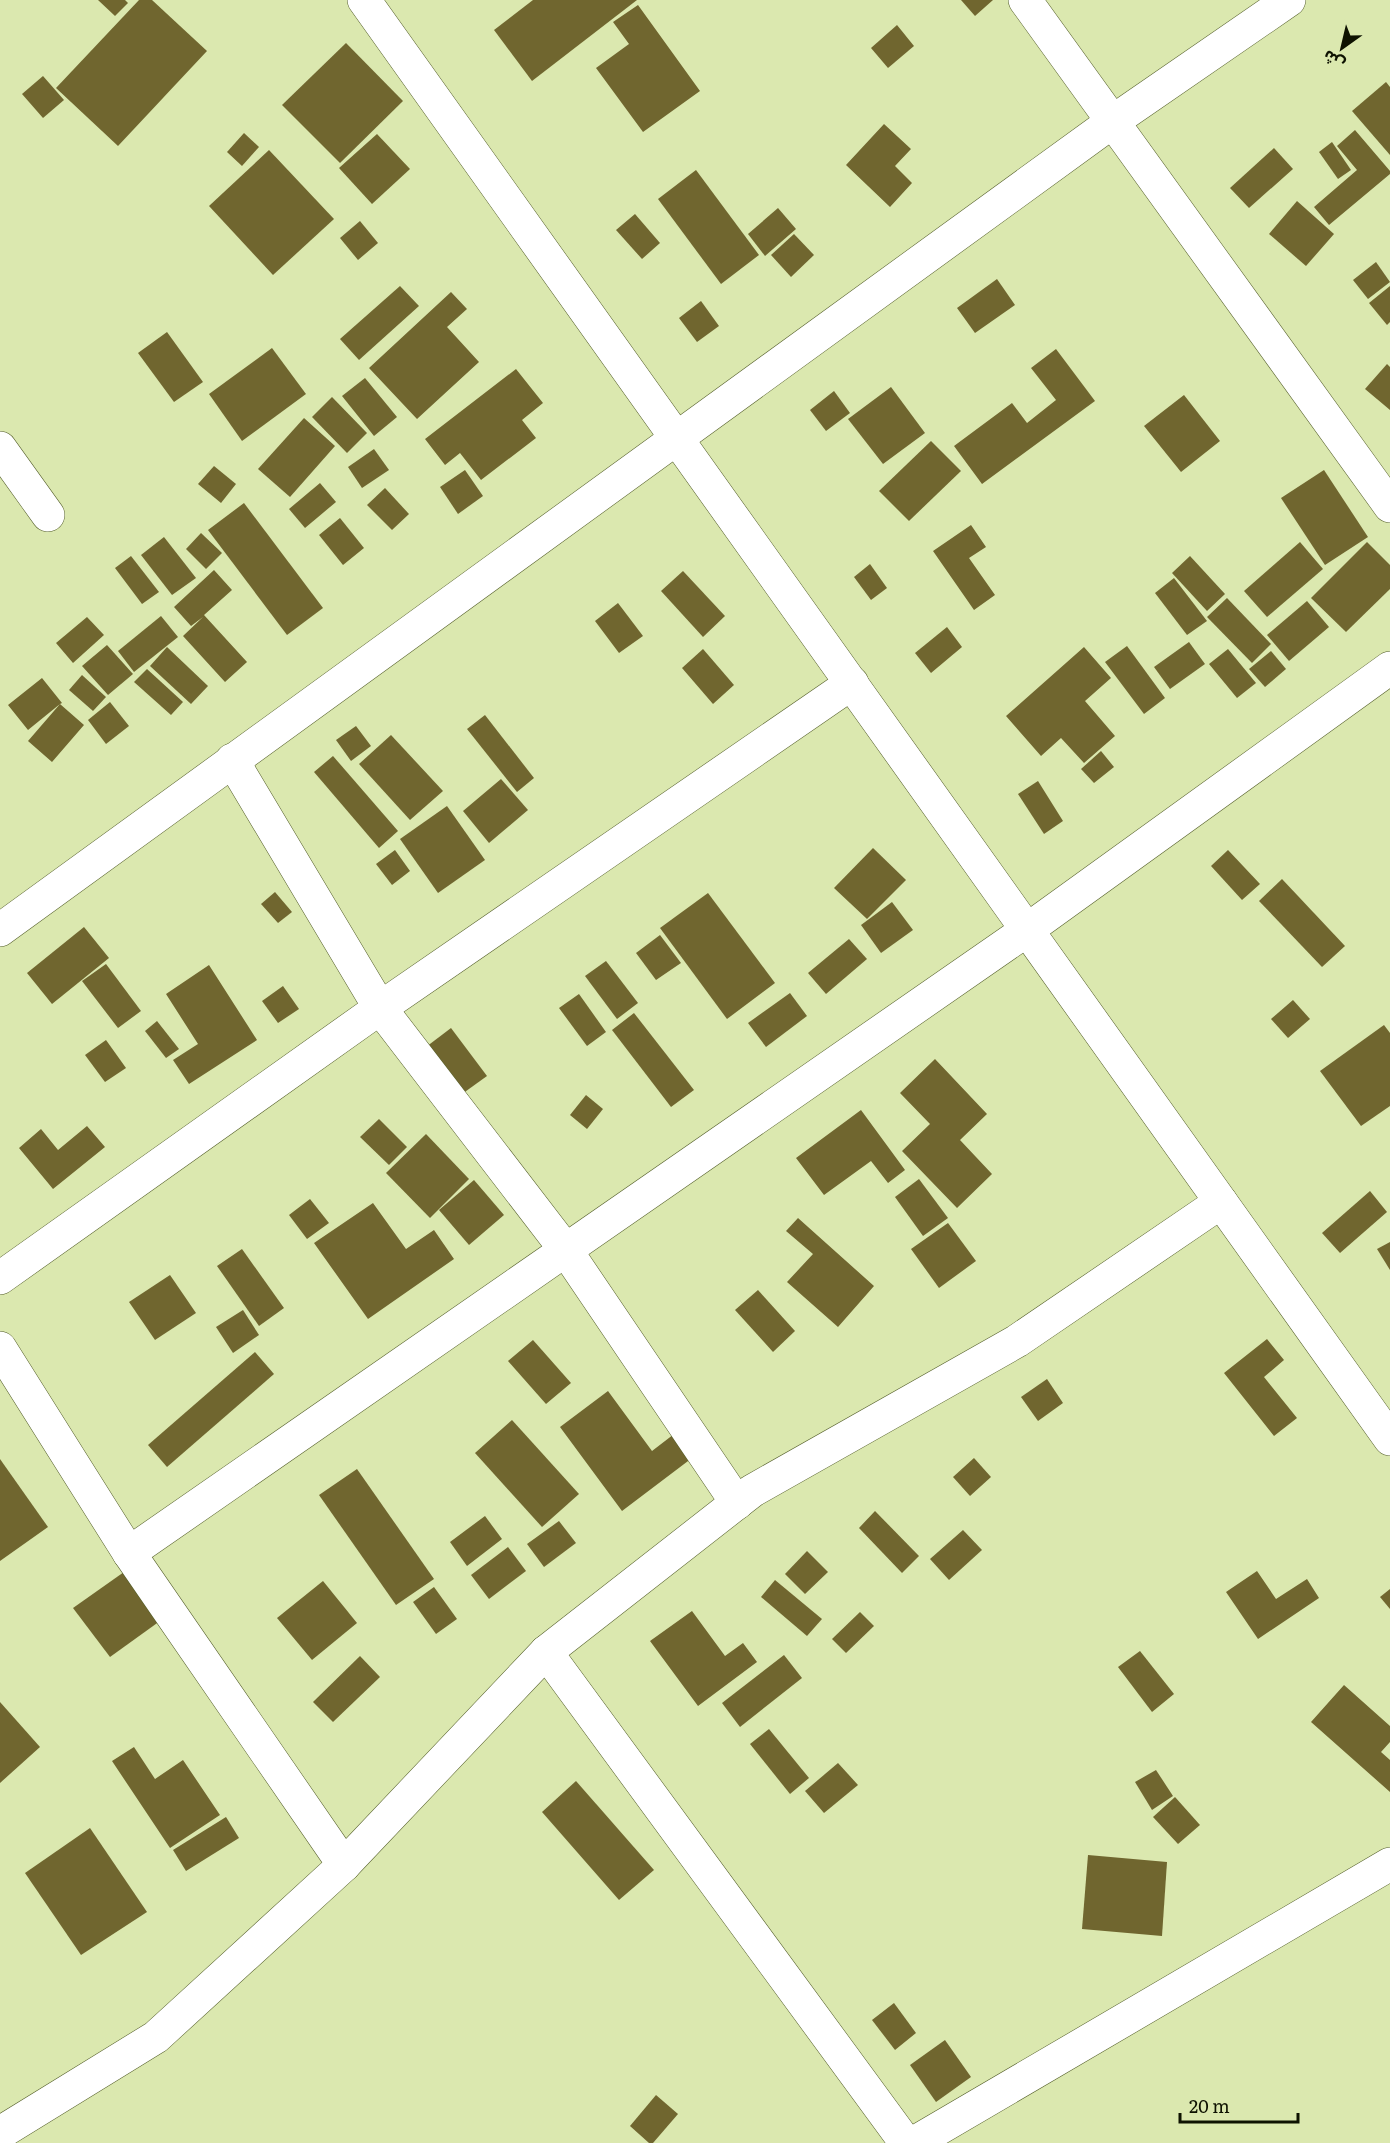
<svg xmlns="http://www.w3.org/2000/svg" width="1390" height="2143" viewBox="0 0 1390 2143" font-family="Literata,'Noto Sans Arabic',serif">
	<style>
		.building { fill: #70662f }
		.lines { fill: none; stroke-linecap: round; stroke-linejoin: round }
		.minor-casing { stroke: #56602c; stroke-width: 34 }
		.minor { stroke: #fff; stroke-width: 33 }
	</style>
	<rect width="100%" height="100%" fill="#dbe8af"/>
	<!-- building -->
	<g class="building">
		<polygon points="98,0 125,0 128,3 115,16"/>
		<polygon points="139,0 152,0 207,51 118,146 56,88"/>
		<polygon points="533,0 637,0 532,81 494,30"/>
		<polygon points="961,0 993,0 975,16"/>
		<polygon points="638,5 700,91 643,132 596,68 629,44 613,22"/>
		<polygon points="897,25 914,46 888,68 871,48"/>
		<polygon points="346,43 403,101 340,163 282,105"/>
		<polygon points="43,76 64,100 43,118 22,94"/>
		<polygon points="1386,82 1390,87 1390,155 1352,111"/>
		<polygon points="884,124 911,149 895,166 912,183 890,207 846,165"/>
		<polygon points="1355,130 1390,171 1390,174 1329,225 1314,207 1357,170 1337,146"/>
		<polygon points="244,133 259,147 242,166 227,152"/>
		<polygon points="377,134 410,169 372,204 339,168"/>
		<polygon points="1332,142 1351,170 1338,179 1319,152"/>
		<polygon points="1274,148 1293,169 1249,208 1230,188"/>
		<polygon points="269,150 334,219 273,275 209,206"/>
		<polygon points="696,170 759,255 721,284 658,199"/>
		<polygon points="1297,201 1334,234 1306,266 1269,234"/>
		<polygon points="778,208 796,229 765,256 748,234"/>
		<polygon points="635,214 660,243 642,259 616,230"/>
		<polygon points="360,221 378,243 358,260 340,238"/>
		<polygon points="794,234 814,255 791,277 771,255"/>
		<polygon points="1376,262 1390,282 1368,299 1353,280"/>
		<polygon points="997,279 1015,305 975,333 957,308"/>
		<polygon points="400,286 419,306 359,360 340,339"/>
		<polygon points="1390,286 1390,322 1387,325 1369,303"/>
		<polygon points="451,292 467,309 447,327 479,362 417,419 369,368"/>
		<polygon points="701,301 719,326 697,342 679,318"/>
		<polygon points="167,332 203,382 174,402 138,353"/>
		<polygon points="272,348 306,394 242,441 209,394"/>
		<polygon points="1056,349 1095,401 982,484 954,446 1012,403 1027,423 1056,400 1031,368"/>
		<polygon points="1387,364 1390,367 1390,410 1365,389"/>
		<polygon points="516,369 543,403 522,420 536,438 481,480 460,453 445,465 425,439"/>
		<polygon points="365,378 397,417 374,436 342,396"/>
		<polygon points="891,387 925,433 883,464 848,419"/>
		<polygon points="834,391 850,413 826,431 810,410"/>
		<polygon points="1184,395 1220,441 1181,472 1144,426"/>
		<polygon points="332,397 367,433 347,453 312,417"/>
		<polygon points="304,418 335,446 290,497 258,469"/>
		<polygon points="931,441 961,471 909,521 879,491"/>
		<polygon points="374,449 389,470 362,488 348,467"/>
		<polygon points="214,466 236,484 221,503 198,484"/>
		<polygon points="465,470 483,496 458,514 440,487"/>
		<polygon points="1324,470 1368,537 1325,565 1281,498"/>
		<polygon points="320,483 336,502 305,528 289,509"/>
		<polygon points="385,488 409,514 392,530 367,505"/>
		<polygon points="244,503 323,608 287,635 208,530"/>
		<polygon points="340,518 364,548 343,565 319,535"/>
		<polygon points="971,525 986,547 969,558 995,595 974,610 933,551"/>
		<polygon points="201,533 222,553 206,569 186,549"/>
		<polygon points="164,537 196,578 172,595 141,555"/>
		<polygon points="1300,542 1323,569 1267,617 1244,591"/>
		<polygon points="1367,542 1390,565 1390,589 1346,632 1311,598"/>
		<polygon points="131,556 159,592 142,604 115,568"/>
		<polygon points="1190,556 1225,594 1207,611 1172,573"/>
		<polygon points="870,564 887,588 871,600 854,577"/>
		<polygon points="214,570 232,590 204,615 247,662 225,682 183,636 203,617 191,626 174,607"/>
		<polygon points="683,571 725,616 703,637 661,591"/>
		<polygon points="1174,578 1207,621 1187,635 1155,593"/>
		<polygon points="1227,598 1271,644 1252,663 1207,617"/>
		<polygon points="1307,601 1329,627 1289,661 1267,635"/>
		<polygon points="618,603 643,636 619,653 595,621"/>
		<polygon points="161,616 178,637 134,672 118,651"/>
		<polygon points="87,617 104,635 73,663 56,643"/>
		<polygon points="947,627 962,647 931,673 915,653"/>
		<polygon points="1189,642 1205,664 1170,689 1154,667"/>
		<polygon points="107,645 133,674 108,695 82,666"/>
		<polygon points="1127,646 1165,698 1144,714 1105,662"/>
		<polygon points="167,647 208,686 191,704 150,666"/>
		<polygon points="1084,647 1111,678 1085,701 1115,736 1084,763 1061,738 1041,756 1006,716"/>
		<polygon points="703,649 734,685 713,704 682,668"/>
		<polygon points="1228,649 1256,683 1237,698 1209,664"/>
		<polygon points="1271,651 1286,669 1265,687 1249,669"/>
		<polygon points="147,669 183,702 171,715 134,682"/>
		<polygon points="82,675 106,697 93,711 69,690"/>
		<polygon points="42,678 62,703 60,704 84,725 52,762 28,741 60,704 28,730 8,705"/>
		<polygon points="110,702 129,726 106,744 88,720"/>
		<polygon points="485,715 534,778 517,792 467,729"/>
		<polygon points="356,726 371,746 351,761 336,740"/>
		<polygon points="391,735 443,791 410,820 359,764"/>
		<polygon points="1101,751 1114,767 1094,783 1081,769"/>
		<polygon points="333,756 398,831 379,848 314,772"/>
		<polygon points="501,779 528,810 489,843 463,811"/>
		<polygon points="1038,781 1063,821 1044,834 1018,794"/>
		<polygon points="447,806 485,860 438,893 400,839"/>
		<polygon points="873,848 906,880 867,919 834,888"/>
		<polygon points="395,850 410,871 392,885 376,864"/>
		<polygon points="1228,850 1260,884 1242,900 1211,866"/>
		<polygon points="1282,879 1345,946 1322,967 1259,901"/>
		<polygon points="275,892 292,912 278,923 261,904"/>
		<polygon points="708,893 775,983 727,1019 660,928"/>
		<polygon points="892,902 913,930 881,953 861,925"/>
		<polygon points="84,927 109,958 52,1004 27,973"/>
		<polygon points="660,935 681,963 656,980 636,953"/>
		<polygon points="849,939 867,959 826,994 808,973"/>
		<polygon points="606,961 638,1003 617,1019 585,976"/>
		<polygon points="106,964 141,1011 118,1028 82,981"/>
		<polygon points="209,965 257,1040 189,1084 173,1060 198,1044 166,994"/>
		<polygon points="283,986 299,1009 278,1023 262,1001"/>
		<polygon points="790,993 807,1016 766,1047 748,1023"/>
		<polygon points="579,994 606,1032 587,1046 559,1008"/>
		<polygon points="1293,1000 1310,1019 1288,1038 1271,1019"/>
		<polygon points="634,1013 694,1090 671,1107 612,1030"/>
		<polygon points="157,1021 179,1049 166,1058 145,1031"/>
		<polygon points="1384,1025 1390,1033 1390,1106 1361,1126 1320,1071"/>
		<polygon points="451,1028 487,1076 462,1094 426,1047"/>
		<polygon points="106,1040 126,1068 105,1082 85,1055"/>
		<polygon points="935,1059 987,1114 960,1140 992,1174 957,1208 902,1151 930,1124 900,1093"/>
		<polygon points="586,1095 603,1109 587,1129 570,1115"/>
		<polygon points="861,1110 905,1170 888,1183 871,1161 824,1195 796,1158"/>
		<polygon points="379,1119 407,1147 389,1165 360,1137"/>
		<polygon points="87,1126 105,1147 53,1189 19,1148 41,1129 58,1150"/>
		<polygon points="426,1134 469,1179 430,1218 386,1173"/>
		<polygon points="919,1179 948,1218 923,1236 895,1197"/>
		<polygon points="474,1180 504,1215 469,1245 439,1210"/>
		<polygon points="1370,1191 1387,1212 1340,1253 1322,1233"/>
		<polygon points="310,1199 329,1223 307,1239 289,1215"/>
		<polygon points="373,1203 406,1249 434,1230 454,1259 368,1319 314,1243"/>
		<polygon points="798,1218 874,1286 838,1327 787,1282 813,1254 786,1231"/>
		<polygon points="948,1223 976,1261 939,1288 911,1249"/>
		<polygon points="1390,1242 1390,1270 1377,1249"/>
		<polygon points="242,1249 284,1308 259,1326 217,1266"/>
		<polygon points="170,1275 196,1313 155,1340 129,1302"/>
		<polygon points="758,1290 795,1331 773,1352 735,1310"/>
		<polygon points="243,1310 259,1335 233,1353 216,1327"/>
		<polygon points="1267,1339 1284,1360 1264,1377 1297,1418 1274,1436 1224,1373"/>
		<polygon points="533,1340 571,1383 546,1404 508,1361"/>
		<polygon points="255,1352 274,1374 167,1467 148,1445"/>
		<polygon points="1047,1379 1063,1403 1038,1421 1021,1397"/>
		<polygon points="608,1391 652,1451 678,1431 696,1455 622,1511 560,1427"/>
		<polygon points="512,1420 579,1494 542,1527 475,1453"/>
		<polygon points="974,1458 991,1477 970,1496 953,1477"/>
		<polygon points="0,1459 48,1527 0,1561"/>
		<polygon points="357,1469 434,1579 396,1605 319,1495"/>
		<polygon points="875,1511 919,1556 902,1573 859,1528"/>
		<polygon points="485,1516 502,1539 467,1566 450,1542"/>
		<polygon points="559,1521 576,1543 544,1567 527,1544"/>
		<polygon points="963,1530 982,1550 949,1580 930,1559"/>
		<polygon points="508,1547 526,1571 489,1599 471,1575"/>
		<polygon points="807,1551 828,1572 805,1594 785,1574"/>
		<polygon points="1257,1571 1276,1599 1307,1579 1319,1598 1258,1639 1226,1592"/>
		<polygon points="124,1572 160,1621 110,1657 73,1608"/>
		<polygon points="775,1580 822,1619 807,1636 761,1597"/>
		<polygon points="323,1581 357,1623 312,1660 277,1618"/>
		<polygon points="434,1587 457,1619 436,1634 413,1602"/>
		<polygon points="1390,1589 1390,1609 1380,1597"/>
		<polygon points="692,1611 725,1656 743,1643 757,1662 698,1706 650,1641"/>
		<polygon points="860,1612 874,1626 846,1653 832,1639"/>
		<polygon points="1140,1651 1174,1694 1152,1712 1118,1667"/>
		<polygon points="784,1655 802,1678 740,1727 722,1703"/>
		<polygon points="360,1656 380,1677 333,1722 313,1702"/>
		<polygon points="1344,1685 1390,1726 1390,1742 1381,1752 1390,1760 1390,1792 1311,1722"/>
		<polygon points="0,1702 40,1747 0,1783"/>
		<polygon points="769,1729 809,1778 790,1794 750,1744"/>
		<polygon points="134,1747 155,1779 183,1760 220,1815 170,1848 112,1761"/>
		<polygon points="838,1763 858,1785 824,1813 805,1791"/>
		<polygon points="1156,1770 1173,1796 1152,1810 1135,1782"/>
		<polygon points="576,1781 654,1870 619,1900 542,1812"/>
		<polygon points="1175,1797 1200,1825 1178,1844 1153,1817"/>
		<polygon points="226,1817 239,1838 186,1871 173,1850"/>
		<polygon points="90,1828 147,1912 81,1955 25,1873"/>
		<polygon points="1088,1855 1167,1862 1162,1936 1082,1929"/>
		<polygon points="894,2003 916,2033 895,2050 872,2020"/>
		<polygon points="945,2040 971,2077 936,2102 910,2065"/>
		<polygon points="656,2095 678,2114 653,2143 649,2143 630,2126"/>
	</g>
	<g class="lines">
		<defs>
			<g id="minor">
				<polyline points="364,0 1390,1439"/>
				<polyline points="1025,0 1390,506"/>
				<polyline points="0,448 48,515"/>
				<polyline points="232,760 380,1008 565,1249 737,1503"/>
				<polyline points="0,930 1112,122 1289,0"/>
				<polyline points="0,1278 380,1008 852,683"/>
				<polyline points="0,1348 129,1553 344,1865"/>
				<polyline points="129,1553 1027,930 1390,668"/>
				<polyline points="546,1652 906,2143"/>
				<polyline points="0,2133 156,2037 344,1865 546,1652 752,1491 1017,1341 1221,1202"/>
				<polyline points="914,2143 1390,1864"/>
			</g>
		</defs>
		<!-- minor casing -->
		<use href="#minor" class="minor-casing"/>
		<!-- minor -->
		<use href="#minor" class="minor"/>
	</g>
	<!-- north arrow -->
	<g transform="translate(1342 48) rotate(214)" stroke="#dbe8af" stroke-width="4.5" paint-order="stroke">
	<path d="M0-4.5L10 22L0 15L-10 22Z" fill="#0e1201"/>
	<text y="-9" font-size="16" font-weight="bold" text-anchor="middle" fill="#0e1201">ش</text>
	</g>
	<!-- scale -->
	<path d="M1180 2113v9h118v-9" fill="none" stroke="#0e1201" stroke-width="3"/>
	<text x="1189" y="2113" font-size="18" fill="#0e1201" stroke="#dbe8af" stroke-width="4.5" paint-order="stroke">20 m</text>
</svg>
